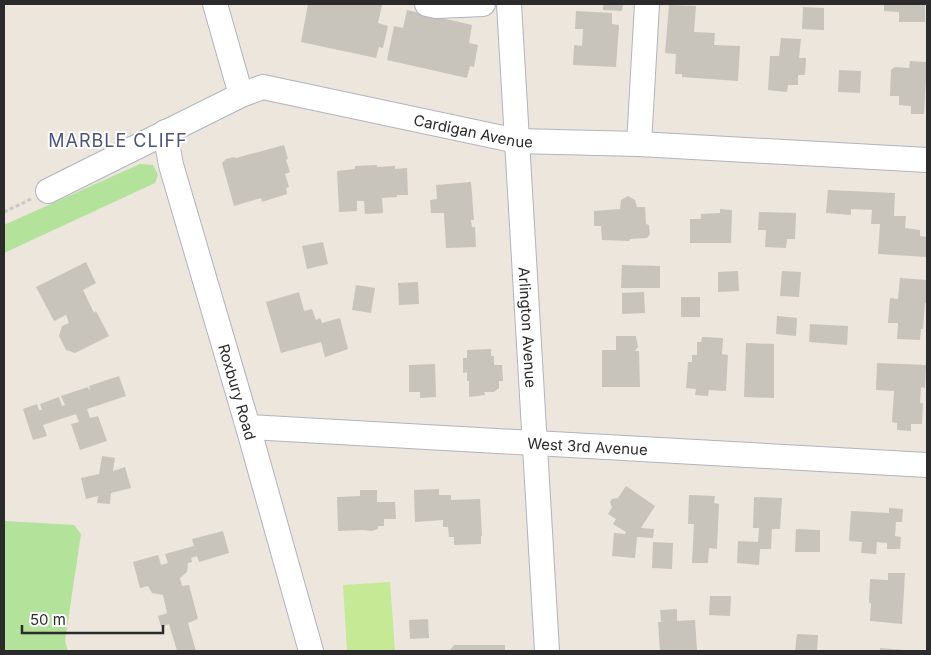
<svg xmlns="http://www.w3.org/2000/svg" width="931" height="655" viewBox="0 0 931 655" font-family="Inter,sans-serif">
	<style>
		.green { fill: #b3e29a }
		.pitch { fill: #c6e996 }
		.building { fill: #c8c4bb }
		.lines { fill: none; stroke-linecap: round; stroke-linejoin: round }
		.minor-casing { stroke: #b1b3be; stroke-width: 26 }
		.path { stroke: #c8c8c8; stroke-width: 3; stroke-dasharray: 4 2.5; stroke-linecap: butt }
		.minor { stroke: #fff; stroke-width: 24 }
		.labels { text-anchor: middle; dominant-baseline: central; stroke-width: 4; stroke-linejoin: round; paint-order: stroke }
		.street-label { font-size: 15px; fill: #2b2b2b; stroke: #fff }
		.quarter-label { font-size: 18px; letter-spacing: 1px; fill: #4c547b; stroke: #fff }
	</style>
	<rect width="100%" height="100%" fill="#ece6dd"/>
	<!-- green -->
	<g class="green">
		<polygon points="140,164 153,165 158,175 155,183 4,253 4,225"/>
		<polygon points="4,521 74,525 81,534 65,641 68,651 4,651"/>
	</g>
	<!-- pitch -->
	<polygon class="pitch" points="390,582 395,651 347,651 343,585"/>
	<!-- building -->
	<g class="building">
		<polygon points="308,4 375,4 382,5 378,23 388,26 383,48 379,47 376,58 301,42"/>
		<polygon points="603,4 623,4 622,11 603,10"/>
		<polygon points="884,4 925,4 925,22 899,22 899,12 884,11"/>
		<polygon points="669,5 696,6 694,32 715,33 714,45 740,46 738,81 682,77 682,74 675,74 676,54 665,53"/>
		<polygon points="803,7 824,8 824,30 802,29"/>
		<polygon points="407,10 472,25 469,43 478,45 474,67 470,66 467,78 387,60 394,26 403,28"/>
		<polygon points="576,11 612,13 612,24 619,25 616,67 573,65 574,45 582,46 583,29 575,29"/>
		<polygon points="781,38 801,39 799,58 806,58 805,75 798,75 798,85 788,85 787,92 768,90 770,56 779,56"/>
		<polygon points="910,61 927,62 924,114 911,114 911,106 899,105 899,96 890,96 891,70 895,67 909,68"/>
		<polygon points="839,70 861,71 860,93 838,92"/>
		<polygon points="284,145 288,159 286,160 290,172 285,174 289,187 286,188 287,194 262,202 261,198 234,206 222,163 226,159 234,157 236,158"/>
		<polygon points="377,165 377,167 395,166 395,169 407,168 408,195 397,195 397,197 382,198 383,213 365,214 364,201 357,201 357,211 339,212 337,171 355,169 355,166"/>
		<polygon points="471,182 474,220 471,220 471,221 472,227 475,227 476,247 446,248 444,213 431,213 430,200 437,199 436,185"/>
		<polygon points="828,190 895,193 894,216 906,216 905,228 920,230 920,236 927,237 927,257 878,254 880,224 871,224 872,210 851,209 851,215 826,213"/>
		<polygon points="628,196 635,200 637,207 645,207 646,224 649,225 650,234 647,238 630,239 629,241 602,240 601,226 594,226 594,211 620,209 621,200"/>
		<polygon points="720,209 732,210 731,243 690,243 690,219 701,219 701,214 720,213"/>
		<polygon points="759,212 796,213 795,239 787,239 786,248 765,247 766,230 758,230"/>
		<polygon points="323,242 328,264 307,269 302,246"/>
		<polygon points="86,262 96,283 83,290 94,313 96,311 109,336 75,353 66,350 59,336 62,326 69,323 66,315 54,321 36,287"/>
		<polygon points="622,265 660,266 660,288 621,288"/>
		<polygon points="738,271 739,291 718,292 718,272"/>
		<polygon points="782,271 801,272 799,297 780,296"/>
		<polygon points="900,278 927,280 927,303 925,303 923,329 921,329 920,340 897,339 898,323 888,323 890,298 898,299"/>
		<polygon points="418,282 419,304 399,305 398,283"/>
		<polygon points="356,285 375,288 371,313 352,310"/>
		<polygon points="299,292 304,311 312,309 316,320 320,318 322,323 340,318 348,349 325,357 321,342 281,353 266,302"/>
		<polygon points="644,292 645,313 622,314 622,293"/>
		<rect x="681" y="297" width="19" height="20"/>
		<polygon points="777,316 797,318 796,336 776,334"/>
		<polygon points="810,324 848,326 847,345 809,342"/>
		<polygon points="616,336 636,336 638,347 635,351 639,351 640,387 602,387 602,350 616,350"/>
		<polygon points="702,337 723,338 722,354 728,355 726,391 709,390 708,396 695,395 696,389 686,388 688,362 692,362 692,355 697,355 697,342 701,342"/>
		<polygon points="746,343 774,344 774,398 744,397"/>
		<polygon points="491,349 491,356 494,356 494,365 502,365 503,381 499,381 499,388 494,392 484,392 485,395 469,397 469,381 467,381 467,372 463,373 463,358 467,358 467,350"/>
		<polygon points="877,363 926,365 925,388 921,387 920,403 923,403 922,424 911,424 911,431 897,430 897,423 892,422 894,391 876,390"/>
		<polygon points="435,364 436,397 420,398 420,392 409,392 409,365"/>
		<polygon points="119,376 126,396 87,409 90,418 98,416 107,441 80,450 71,424 79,422 76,414 43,425 47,436 33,440 23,409 37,404 39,410 42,410 40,404 59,397 62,406 65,405 61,396 88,387 89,390 90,389 89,386"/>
		<polygon points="102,456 115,458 113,471 125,467 131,488 111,493 110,504 97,503 98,496 86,499 81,478 99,474"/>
		<polygon points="626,486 655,506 641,528 654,529 653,538 637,537 635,558 612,556 614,533 625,534 626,532 613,524 616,519 608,514 612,507 610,502 612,499 618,498"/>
		<polygon points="439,489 439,495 451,495 451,500 480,499 482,536 481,536 481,544 454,545 454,537 449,537 448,527 443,527 443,520 415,522 414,490"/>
		<polygon points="360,490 377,490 377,502 395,502 396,519 384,519 384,526 378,526 378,529 372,531 363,530 338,531 337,497 360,496"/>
		<polygon points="689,495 715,496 714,503 719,504 717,549 709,548 708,563 692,563 694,524 688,524"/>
		<polygon points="754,497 782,498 780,529 772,529 771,549 760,549 759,565 737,563 738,541 758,542 759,528 753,528"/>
		<polygon points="889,508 903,509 902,522 896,522 895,536 901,537 900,549 887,549 887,543 877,542 876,554 861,553 862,542 849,541 851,511 889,513"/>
		<polygon points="796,529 820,530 820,552 795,552"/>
		<polygon points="223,531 229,553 199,562 197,556 191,558 192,562 188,563 187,572 180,578 182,586 189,585 198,619 188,623 196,651 177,651 169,624 161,627 158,616 167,613 163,595 152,593 148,586 140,588 133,562 158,555 161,565 168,563 165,554 194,546 192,539"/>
		<polygon points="653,542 673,543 672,569 652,568"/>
		<polygon points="888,573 905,573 902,624 870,621 871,603 869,603 870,579 888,580"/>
		<polygon points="710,596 731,596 730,616 709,615"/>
		<polygon points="677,609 677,621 695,620 697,650 660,651 658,622 661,622 660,610"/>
		<polygon points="428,619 429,638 410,639 409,620"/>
		<polygon points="797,634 818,635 817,651 795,651"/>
		<polygon points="454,645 505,645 505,651 449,651"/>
		<polygon points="880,648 904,650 904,651 880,651"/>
	</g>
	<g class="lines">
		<defs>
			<g id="minor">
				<polyline points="215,4 241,95"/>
				<polyline points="427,4 436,6 483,4"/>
				<path id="s1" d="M509,4L547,651"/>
				<path id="s2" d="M165,132L171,165L248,427L311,651"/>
				<polyline points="639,144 647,4"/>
				<path id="s3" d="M48,191L241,95L263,87L517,141L639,144L927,160"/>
				<path id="s4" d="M248,427L927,465"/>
			</g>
		</defs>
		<!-- minor casing -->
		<use href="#minor" class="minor-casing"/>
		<!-- path -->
		<polyline class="path" points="4,212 31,199"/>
		<!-- minor -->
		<use href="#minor" class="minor"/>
	</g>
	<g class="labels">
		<!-- street labels -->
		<g class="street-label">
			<text stroke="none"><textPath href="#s3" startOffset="454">Cardigan Avenue</textPath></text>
			<text stroke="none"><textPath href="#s1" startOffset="324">Arlington Avenue</textPath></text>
			<text stroke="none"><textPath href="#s2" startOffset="270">Roxbury Road</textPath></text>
			<text stroke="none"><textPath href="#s4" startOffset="340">West 3rd Avenue</textPath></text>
		</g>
		<!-- quarter labels -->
		<g class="quarter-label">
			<text x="118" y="140">MARBLE CLIFF</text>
		</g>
	</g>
	<!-- border -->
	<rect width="931" height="655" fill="none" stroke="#2b2b2b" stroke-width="10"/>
	<!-- scale -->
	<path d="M22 625v8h141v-8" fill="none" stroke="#2b2b2b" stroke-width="2.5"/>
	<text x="30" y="625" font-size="15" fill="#2b2b2b" stroke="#ffffff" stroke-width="4" paint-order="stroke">50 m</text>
</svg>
